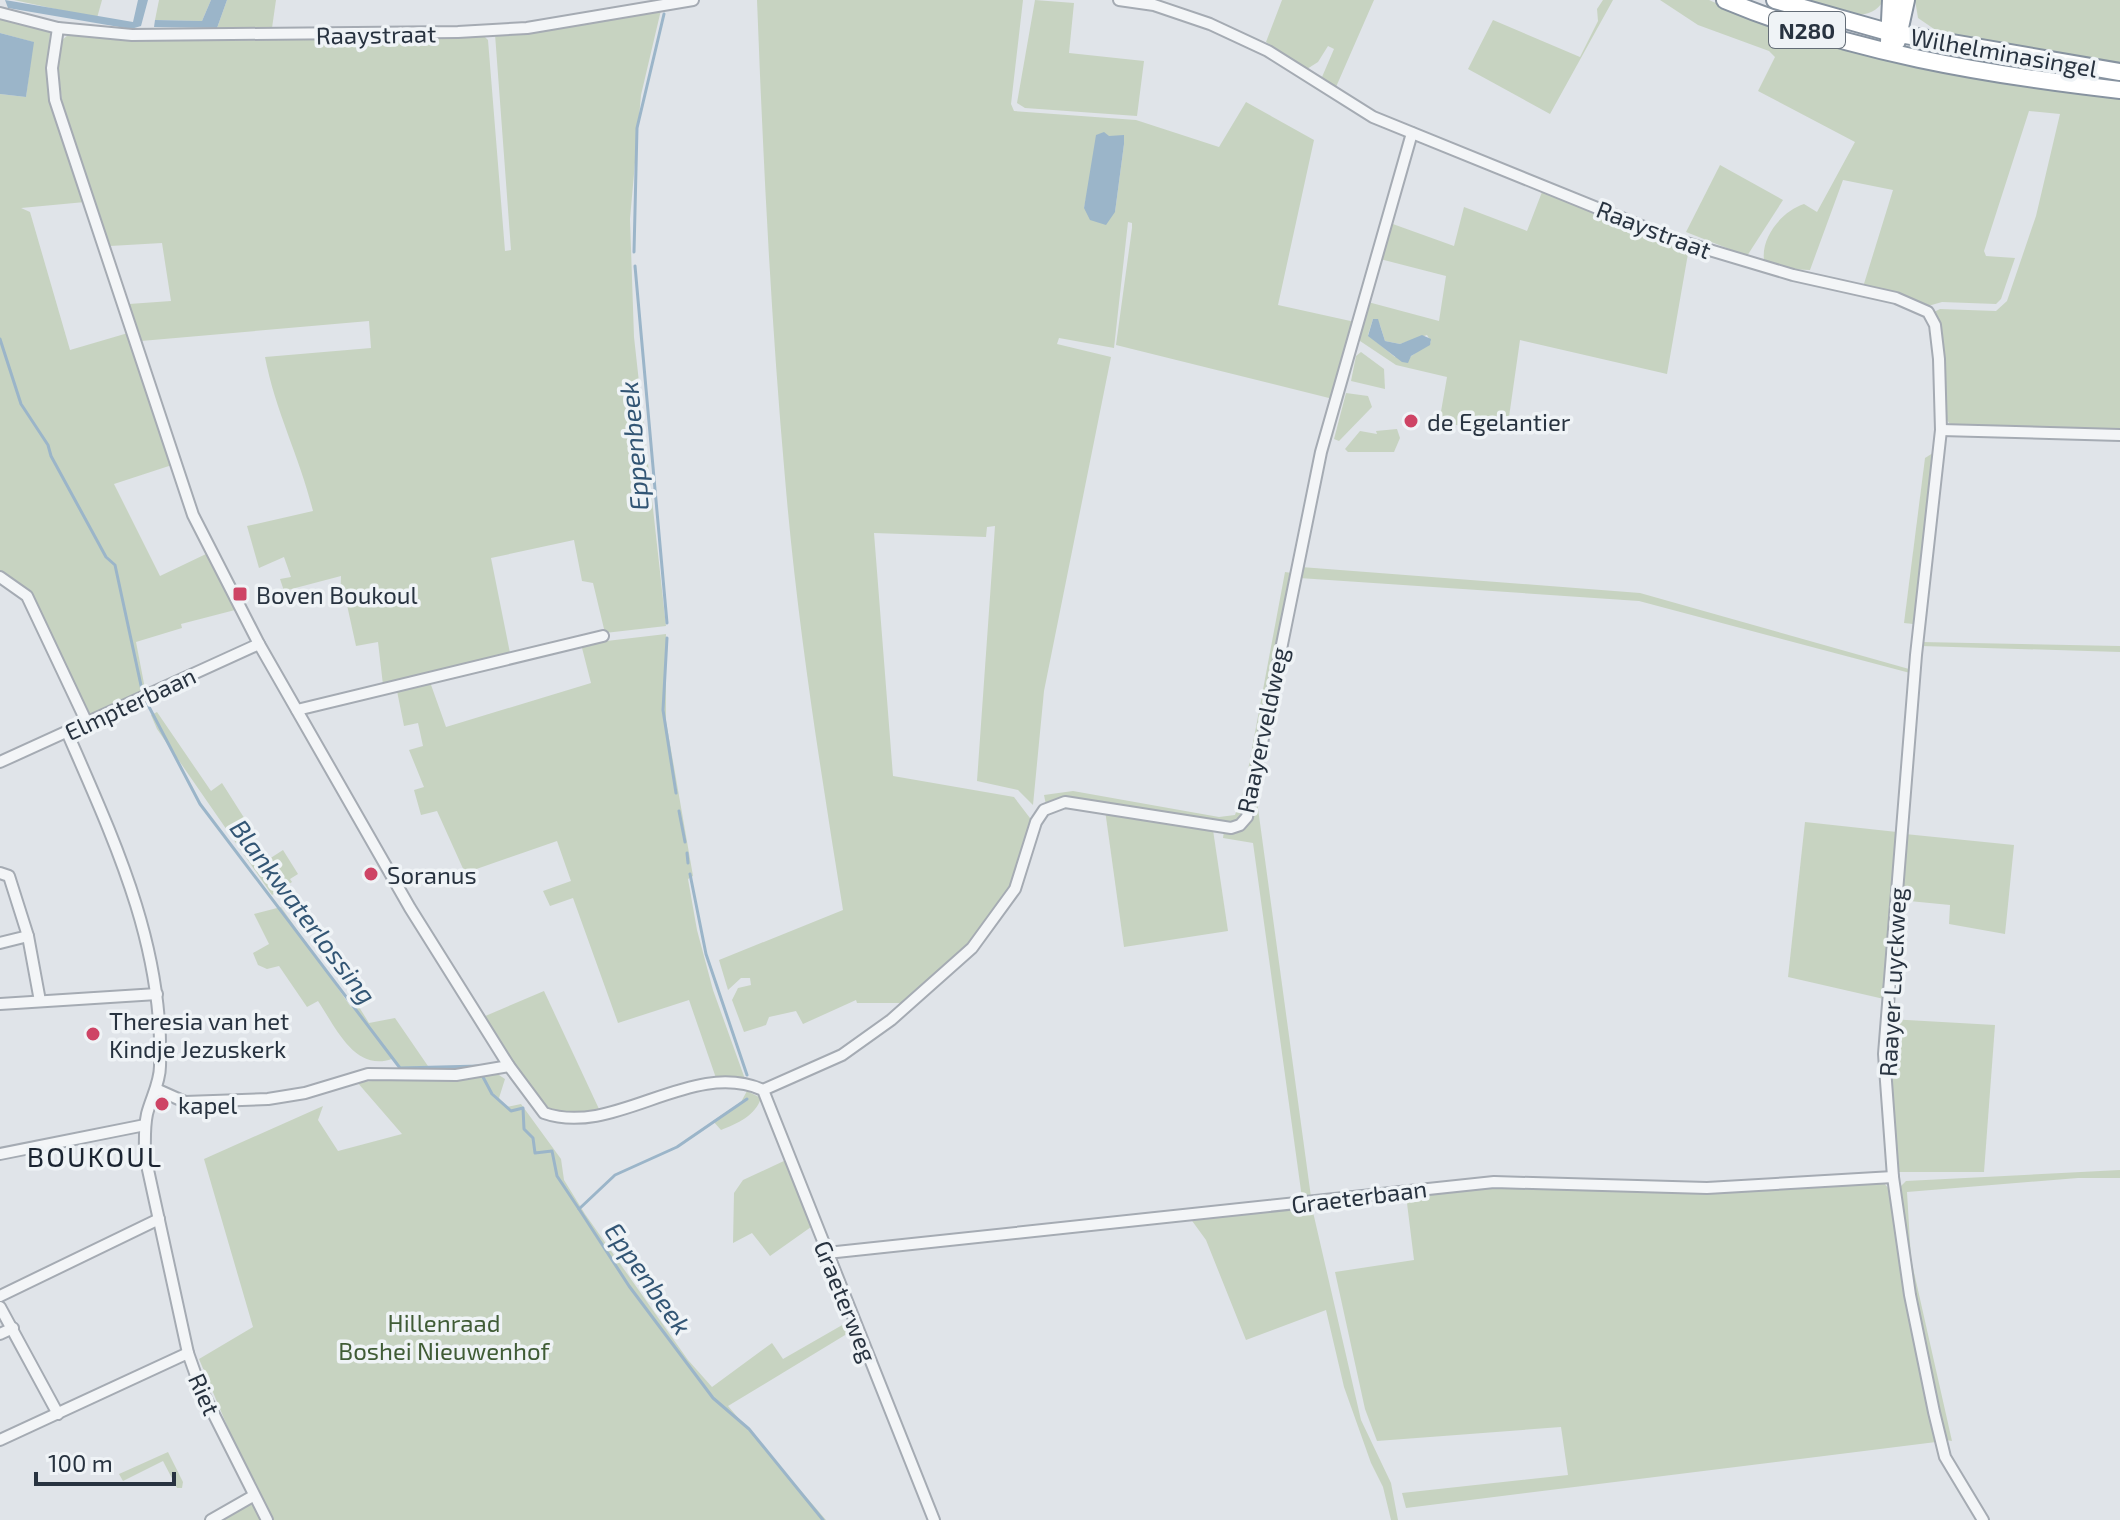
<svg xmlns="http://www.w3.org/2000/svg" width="2120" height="1520" viewBox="0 0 2120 1520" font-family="'Exo 2',sans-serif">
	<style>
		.green { fill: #c7d3c1; fill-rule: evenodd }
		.water { fill: #9bb5c9 }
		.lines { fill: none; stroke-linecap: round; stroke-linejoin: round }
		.stream { stroke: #9bb5c9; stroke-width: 3 }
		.minor-casing { stroke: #a5abb3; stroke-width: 14 }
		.highway-casing { stroke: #8793a0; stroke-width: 20 }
		.minor { stroke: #f3f5f7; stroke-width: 10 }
		.highway { stroke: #fff; stroke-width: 16 }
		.poi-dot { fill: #ce4465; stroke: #eff3f6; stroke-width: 3 }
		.labels { text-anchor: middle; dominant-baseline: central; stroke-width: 7; stroke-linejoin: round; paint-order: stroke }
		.shield { fill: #eff3f6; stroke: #646d77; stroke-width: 2 }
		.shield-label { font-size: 22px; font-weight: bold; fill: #283340 }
		.street-label { font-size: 24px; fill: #283340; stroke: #eff3f6 }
		.poi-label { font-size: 24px; fill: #283340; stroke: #eff3f6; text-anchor: start }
		.park-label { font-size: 24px; fill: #405c36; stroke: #eff3f6 }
		.water-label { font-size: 26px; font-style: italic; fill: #325574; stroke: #eff3f6 }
		.quarter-label { font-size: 28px; letter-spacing: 2px; fill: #1b2431; stroke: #eff3f6 }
	</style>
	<rect width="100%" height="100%" fill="#e0e4e9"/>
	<!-- green -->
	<g class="green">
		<polygon points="14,0 102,0 97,18"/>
		<polygon points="159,0 211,0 202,21 155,20"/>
		<polygon points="227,0 276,0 272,28 217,28"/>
		<path d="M757,0H1023L1011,104L1014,111L1136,120L1219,147L1246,102L1314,140L1278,305L1355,322L1333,399L1116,345L1132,228V223L1128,222L1114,348L1059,338L1057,344L1111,357L1044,691L1033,805L1018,790L977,781L995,526L987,527L986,537L874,533L893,776L1014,797L1033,822L1018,877L974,942L906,1003H857L856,1000L803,1024L796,1011L769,1017L766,1025L744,1032L732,1000L738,988L751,985L750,978H741L728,990L719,960L843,910C820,767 797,622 785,478C771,319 763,159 757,0ZM1124,144L1115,212L1084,208L1095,157Z"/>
		<polygon points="1035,0 1074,3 1069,53 1144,61 1137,116 1025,108 1017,103"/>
		<polygon points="1282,0 1374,0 1336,87 1322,77 1334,49 1328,46 1318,62 1307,69 1266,42"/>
		<polygon points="1603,0 1613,0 1550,114 1468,69 1493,20 1580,57 1598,21 1597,9"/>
		<path d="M1660,0H1709L1781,32L1885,59L2120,98V429L1958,427L1949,423L1943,413L1932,313L1940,309L1996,311L2007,301L2036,216L2060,114L2029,111L1984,251L1986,256L2015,258L2001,299L1996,304L1942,302L1928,306L1863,287L1893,190L1843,180L1810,270L1788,269L1764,260C1761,237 1782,211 1804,204L1817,212L1855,142L1758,91L1775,57L1769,51L1698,25Z"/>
		<path d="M1794,0H1884C1867,30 1821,7 1794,0Z"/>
		<polygon points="1915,0 2120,0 2120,67 1937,31 1918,18"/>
		<path d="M661,10L641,95L630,219L634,337L666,626L605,633L593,583L582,581L574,540L491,558L510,653L383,685L378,642L356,646L347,605L340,606L341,576L284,591L280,579L291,577L284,557L259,568L247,526L313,511C300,458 275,410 265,357L371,348L369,321L141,341L129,304L171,301L162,243L110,246C87,180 52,113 60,42L69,34C207,46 346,38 483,35L488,40L505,251L511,250L495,34Z"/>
		<polygon points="0,18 44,28 50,33 47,75 50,98 85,202 21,208 30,212 70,350 128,333 172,465 114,484 160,576 206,554 235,610 181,624 182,628 136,642 146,694 95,715 88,715 35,601 25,589 0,573 0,94 26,97 33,42 0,33"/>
		<polygon points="1720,165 1783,200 1747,256 1686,232"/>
		<path d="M1542,192L1689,248L1667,374L1520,340L1507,431L1439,423L1447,377L1396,365L1357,339L1368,302L1439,321L1446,276L1380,259L1390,223L1454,246L1464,207L1527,231ZM1373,319L1380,325L1385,341L1400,344L1427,335L1431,342L1410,357H1395L1368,335Z"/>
		<polygon points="1361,352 1384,369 1385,389 1351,381 1356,356"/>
		<polygon points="1346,393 1368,396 1372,407 1339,441 1334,439"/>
		<polygon points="1397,429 1400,438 1394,452 1348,452 1345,449 1360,431 1377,434 1376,431"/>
		<polygon points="1933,453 1913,624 1904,623 1925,458"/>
		<polygon points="1301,567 1640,593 1909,669 1910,673 1639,601 1299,578"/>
		<polygon points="1285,572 1292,573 1245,815 1237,823 1218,824 1073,798 1057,799 1046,805 1044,795 1073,791 1219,817 1235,815 1245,786"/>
		<polygon points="666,634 666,721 693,876 688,879 697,930 713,990 745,1079 716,1078 689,1000 618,1023 573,898 550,906 543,891 571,881 557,841 465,873 437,811 421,815 414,790 424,787 409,750 423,746 418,723 404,726 397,691 430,682 446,727 591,683 581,644"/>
		<polygon points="1921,642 2120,646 2120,652 1921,646"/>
		<polygon points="157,712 211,791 222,783 257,838 255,840 266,861 283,850 298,874 290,879 292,882 272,895 157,729 151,715"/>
		<path d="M1257,801L1311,1197L1302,1198L1253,843L1223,838L1224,831C1248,830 1250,823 1257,801Z"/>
		<polygon points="1105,810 1213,830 1228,931 1124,947"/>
		<polygon points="1805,822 1897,832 1884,999 1788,977"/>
		<polygon points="1905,834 2014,845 2005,934 1949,924 1950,905 1899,900"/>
		<path d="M281,907L351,1007H359L369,1023L395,1018L430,1069H401L392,1059C355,1072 336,1028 318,1001L307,1007L279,966L267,969L258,965L253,953L269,944L254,914Z"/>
		<polygon points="544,991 599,1109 571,1116 542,1107 483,1017"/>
		<polygon points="1889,1019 1995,1025 1984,1172 1898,1172 1890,1090"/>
		<polygon points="496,1073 505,1079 499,1098 507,1107 521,1104 561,1159 564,1180 585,1214 688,1360 712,1387 772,1343 783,1359 851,1320 855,1329 728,1406 826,1520 216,1520 257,1497 199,1359 253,1327 204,1159 323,1106 318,1120 338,1151 402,1134 357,1082"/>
		<path d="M747,1091L761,1098C756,1115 737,1124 721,1130L713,1121L741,1102Z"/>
		<polygon points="786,1160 811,1227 770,1256 752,1233 733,1243 734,1193 743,1180"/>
		<polygon points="2120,1170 2120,1178 2078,1178 1907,1192 1911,1259 1952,1441 1945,1440 1912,1281 1899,1188 1906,1181"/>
		<polygon points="1883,1182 1890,1190 1910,1319 1936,1442 1406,1508 1402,1493 1568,1475 1561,1427 1377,1441 1365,1409 1335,1272 1414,1260 1406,1195 1500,1187"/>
		<polygon points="1304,1206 1313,1212 1361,1420 1391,1483 1398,1520 1391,1520 1383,1487 1371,1463 1344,1387 1326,1310 1246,1340 1206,1240 1190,1218"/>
		<polygon points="168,1452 183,1482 182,1488 177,1488 163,1461 123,1481 119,1474"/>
	</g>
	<!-- water -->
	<g class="water">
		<polygon points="5,0 133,22 138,0 148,0 141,26 131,29 8,8"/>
		<polygon points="211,0 227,0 217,28 154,27 155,20 202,21"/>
		<polygon points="0,33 34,42 26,97 0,94"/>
		<polygon points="1104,132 1109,136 1124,135 1124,144 1115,212 1106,225 1090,220 1084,208 1096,135"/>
		<polygon points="1373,319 1378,319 1385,341 1400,344 1422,335 1431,339 1430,345 1411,356 1408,363 1402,362 1368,336"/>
	</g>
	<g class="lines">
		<!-- stream -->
		<g class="stream">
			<polyline points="634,252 637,128 664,14"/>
			<polyline points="635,266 667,623"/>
			<polyline points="0,339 21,404 48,445 51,456 106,557 115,565 142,690"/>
			<polyline points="667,638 663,710 676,793"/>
			<polyline points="147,703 200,804 400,1068 480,1066"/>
			<polyline points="679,811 685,842"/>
			<polyline points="687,853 688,863"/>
			<polyline points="690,874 706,954 747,1075"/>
			<polyline points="483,1077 492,1094 511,1111 523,1108 524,1129 533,1138 535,1153 552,1151 557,1176 579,1209"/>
			<polyline points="747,1099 677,1147 615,1175 579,1209 629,1286 713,1398 749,1429 823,1520"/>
		</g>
		<defs>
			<g id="minor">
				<polyline points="1119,0 1154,5 1210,24 1268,51 1373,117 1676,240 1793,275 1896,298 1928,312 1935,325 1939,359 1941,430 1916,655 1884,1054 1893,1177 1910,1295 1934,1412 1945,1457 1983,1520"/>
				<polyline points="0,13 58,28 132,35 458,32 527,28 693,0"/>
				<path d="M58,28L52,68L55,100L193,515L259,644L410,908L509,1066L544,1113C615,1138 691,1058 763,1090L934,1520"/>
				<polyline points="1941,430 2120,435"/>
				<polyline points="0,577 27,596 87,723"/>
				<polyline points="297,710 603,636"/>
				<path d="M67,732C114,840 164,945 160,1066C160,1083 151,1098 147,1114C144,1128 145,1142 145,1156L188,1353L200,1387L267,1520"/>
				<polyline points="0,762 259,644"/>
				<polyline points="0,873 9,876 28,936 0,943"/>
				<polyline points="28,936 40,1001"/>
				<polyline points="0,1004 157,994"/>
				<polyline points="156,1089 185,1102 268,1099 305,1093 368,1074 456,1075 509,1066"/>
				<polyline points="763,1090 842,1055 891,1020 972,948 1015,889 1036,822 1044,810 1065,802 1231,828 1240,825 1247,817 1321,452 1412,133"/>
				<polyline points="0,1154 145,1125"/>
				<polyline points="827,1253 1494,1182 1707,1188 1893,1177"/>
				<polyline points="0,1296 159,1219"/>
				<polyline points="0,1307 58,1414"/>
				<polyline points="0,1334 13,1328"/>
				<polyline points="0,1440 188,1353"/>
				<polyline points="211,1520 253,1496"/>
			</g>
			<g id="highway">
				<path d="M1725,0C1849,52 1987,75 2120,90"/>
				<polyline points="1775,0 1888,32 2120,72"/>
				<polyline points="1897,41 1906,0"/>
				<polyline points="1889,42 1891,0"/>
			</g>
		</defs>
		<!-- minor casing -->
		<use href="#minor" class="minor-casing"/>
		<!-- highway casing -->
		<use href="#highway" class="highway-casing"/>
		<!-- minor -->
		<use href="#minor" class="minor"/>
		<!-- highway -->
		<use href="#highway" class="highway"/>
	</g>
	<!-- markers -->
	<g class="poi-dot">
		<circle cx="1411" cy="421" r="8"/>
		<rect x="232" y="586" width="16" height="16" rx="4"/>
		<circle cx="371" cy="874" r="8"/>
		<circle cx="93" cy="1034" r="8"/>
		<circle cx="162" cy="1104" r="8"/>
	</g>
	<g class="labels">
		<!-- shield labels -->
		<rect class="shield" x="1769" y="12" width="76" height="36" rx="6"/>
		<g class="shield-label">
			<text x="1807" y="30">N280</text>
		</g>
		<!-- street labels -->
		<g class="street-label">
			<text transform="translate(376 34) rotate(-1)">Raaystraat</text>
			<text transform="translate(2004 52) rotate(10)">Wilhelminasingel</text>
			<text transform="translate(1654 229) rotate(21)">Raaystraat</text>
			<text transform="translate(130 703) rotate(-25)">Elmpterbaan</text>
			<text transform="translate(1262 730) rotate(-78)">Raayerveldweg</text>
			<text transform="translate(1892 982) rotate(-87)">Raayer Luyckweg</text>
			<text transform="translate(1359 1196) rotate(-7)">Graeterbaan</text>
			<text transform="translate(846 1301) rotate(68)">Graeterweg</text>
			<text transform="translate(205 1394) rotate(66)">Riet</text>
		</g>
		<!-- poi labels -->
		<g class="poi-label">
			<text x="1427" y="421">de Egelantier</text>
			<text x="256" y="594">Boven Boukoul</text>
			<text x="387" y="874">Soranus</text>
			<text x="109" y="1020">Theresia van het<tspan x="109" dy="28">Kindje Jezuskerk</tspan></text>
			<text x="178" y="1104">kapel</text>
		</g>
		<!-- park labels -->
		<g class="park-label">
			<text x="444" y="1322">Hillenraad<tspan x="444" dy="28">Boshei Nieuwenhof</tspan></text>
		</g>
		<!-- water labels -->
		<g class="water-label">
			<text transform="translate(633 446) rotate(-95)">Eppenbeek</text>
			<text transform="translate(304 911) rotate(53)">Blankwaterlossing</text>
			<text transform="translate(649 1278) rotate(55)">Eppenbeek</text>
		</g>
		<!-- quarter labels -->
		<g class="quarter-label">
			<text x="95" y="1156">BOUKOUL</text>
		</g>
	</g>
	<!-- scale -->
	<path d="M36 1472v12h138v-12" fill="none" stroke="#283340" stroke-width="4"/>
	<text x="48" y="1472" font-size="24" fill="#283340" stroke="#eff3f6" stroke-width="6" paint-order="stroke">100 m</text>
</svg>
